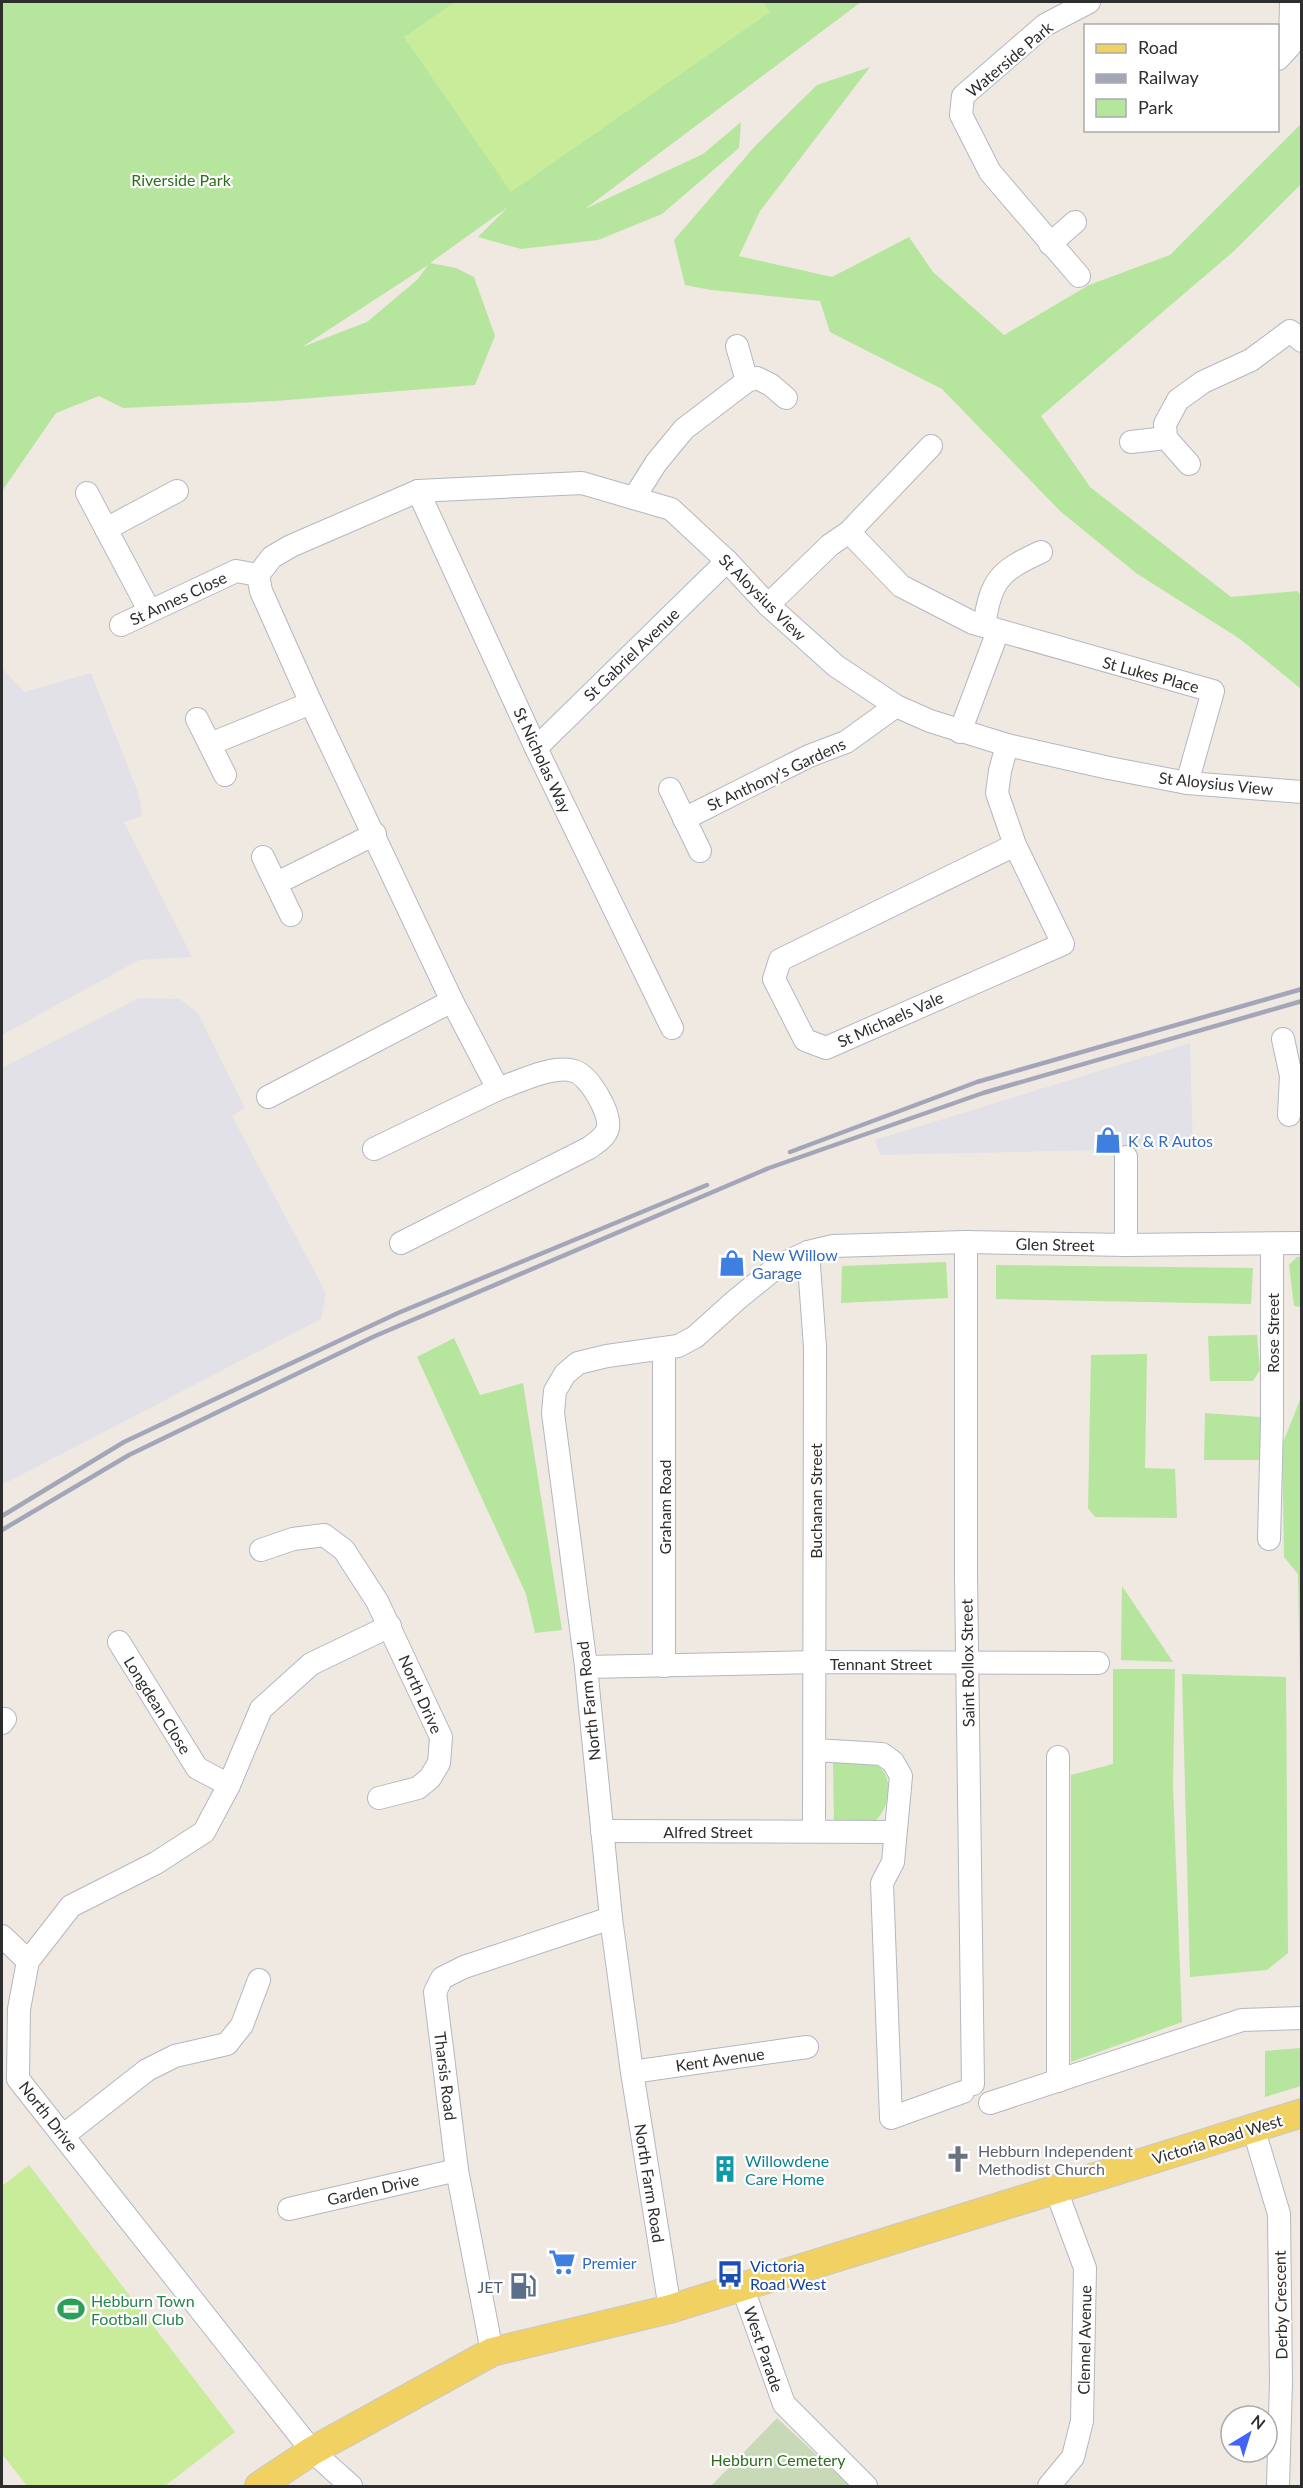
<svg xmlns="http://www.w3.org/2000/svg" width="1303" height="2488" viewBox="0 0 1303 2488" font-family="Lato,sans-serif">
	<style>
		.industrial { fill: #e3e1e8 }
		.green { fill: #b6e59e; fill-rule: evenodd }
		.cemetery { fill: #c8d9b8 }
		.pitch { fill: #c9ec9a }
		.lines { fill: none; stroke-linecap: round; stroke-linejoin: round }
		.minor-casing { stroke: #b4b7c1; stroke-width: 24 }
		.major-casing { stroke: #c9c9c9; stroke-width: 30 }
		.minor { stroke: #fff; stroke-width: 22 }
		.major { stroke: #f2d163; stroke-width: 28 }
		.rail { stroke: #a3a6b8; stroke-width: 4.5 }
		.labels { text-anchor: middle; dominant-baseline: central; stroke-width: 4.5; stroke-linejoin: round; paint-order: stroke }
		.street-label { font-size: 16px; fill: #2e2e2e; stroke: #fff }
		.park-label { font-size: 16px; fill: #2c6e1b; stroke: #fff }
		.shop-label { font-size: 16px; fill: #366cbe; stroke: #fff; text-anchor: start }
		.worship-label { font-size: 16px; fill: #5b616d; stroke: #fff; text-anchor: start }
		.culture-label { font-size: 16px; fill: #0d838f; stroke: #fff; text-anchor: start }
		.transit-label { font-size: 16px; fill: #164399; stroke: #fff; text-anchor: start }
		.service-label { font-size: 16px; fill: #4e5e75; stroke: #fff; text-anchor: end }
		.leisure-label { font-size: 16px; fill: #27864d; stroke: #fff; text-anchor: start }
	</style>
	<rect width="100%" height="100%" fill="#efe9e1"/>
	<!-- industrial -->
	<g class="industrial">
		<polygon points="2,668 24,692 91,673 139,795 142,816 124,822 192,957 139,960 2,1035"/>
		<polygon points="139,998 180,999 198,1013 245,1108 232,1116 326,1293 321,1319 2,1485 2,1068"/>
		<polygon points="1190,1043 1193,1148 880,1155 875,1140"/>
	</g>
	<!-- green -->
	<g class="green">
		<path d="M2,2H861L585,209L703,154L741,122L739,148L662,214L598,240L521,249L478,237L508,207L430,263L456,268L474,277L495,336L475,385L275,401L123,408L99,396L56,413L2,491ZM428,265L417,280L367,322L302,347Z"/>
		<polygon points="870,67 760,211 739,256 832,277 909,237 933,272 1004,335 1089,285 1170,255 1301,124 1301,184 1234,251 1041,416 1090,487 1231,597 1297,591 1302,596 1301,689 1240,639 1136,573 1060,511 942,389 830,332 820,301 711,290 685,285 674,240 756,145 817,85"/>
		<polygon points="1297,1257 1301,1257 1301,1307 1294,1306 1289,1265"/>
		<polygon points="946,1262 948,1298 841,1303 842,1266"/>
		<polygon points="996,1265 1253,1268 1251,1304 996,1299"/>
		<polygon points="1257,1335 1260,1370 1253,1381 1210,1381 1208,1336"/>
		<polygon points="454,1338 480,1395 523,1383 562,1630 535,1633 526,1594 417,1357"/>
		<polygon points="1147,1354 1145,1468 1175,1469 1177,1518 1095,1517 1088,1508 1091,1355"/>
		<polygon points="1300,1400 1301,1400 1301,1736 1298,1574 1284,1557 1282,1445"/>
		<polygon points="1205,1413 1260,1417 1260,1460 1204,1460"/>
		<polygon points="1122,1586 1173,1662 1121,1660"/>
		<polygon points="1113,1669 1175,1669 1173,1785 1182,2022 1071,2062 1071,1775 1113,1764"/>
		<polygon points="1182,1674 1286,1677 1288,1953 1267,1970 1190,1977"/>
		<path d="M833,1763C845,1763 866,1760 876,1765C896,1776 890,1811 873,1822L834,1820Z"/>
		<polygon points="1301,2048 1301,2086 1265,2097 1265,2051"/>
	</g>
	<!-- cemetery -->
	<polygon class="cemetery" points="777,2418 850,2486 711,2486"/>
	<!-- pitch -->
	<g class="pitch">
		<polygon points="455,2 763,2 770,12 511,192 404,37"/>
		<polygon points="29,2165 235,2432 165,2486 27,2486 2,2454 2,2186"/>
	</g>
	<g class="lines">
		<defs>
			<g id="minor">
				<polyline points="1278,59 1290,46 1291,2"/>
				<polyline points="1050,244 1075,222"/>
				<polyline points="1079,276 990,172 961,115 963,96 1045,25 1089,2"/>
				<polyline points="737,346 747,381"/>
				<polyline points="1131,442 1166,438"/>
				<polyline points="1189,464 1166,438 1165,424 1178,400 1203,382 1251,360 1290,331 1302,341"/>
				<polyline points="418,491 536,748 672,1028"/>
				<polyline points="87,493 149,610"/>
				<polyline points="634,498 656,463 684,429 747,381 757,378 771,385 786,398"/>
				<polyline points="106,529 177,491"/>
				<polyline points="849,532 931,446"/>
				<polyline points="258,575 261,591 311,703 452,1001 268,1097"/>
				<polyline points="768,605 830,545 849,532 901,586 973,623 1213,691 1187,783"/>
				<polyline points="121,625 236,571 258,575 272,557 291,546 418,491 582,483 671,509 727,561 768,605 836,666 896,706 930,721 1007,745 1109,768 1187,783 1302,792"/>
				<path d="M984,626C991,580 999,571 1041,552"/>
				<polyline points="197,719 225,775"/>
				<polyline points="960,732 998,631"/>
				<polyline points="210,744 311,703"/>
				<polyline points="1007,745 1000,771 997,793 1015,845 1063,944 826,1048 805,1040 774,979 780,960 1015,845"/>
				<polyline points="536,748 727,561"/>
				<polyline points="670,789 700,851"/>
				<polyline points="684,819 809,756 846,742 896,706"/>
				<polyline points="263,857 291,915"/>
				<polyline points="277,883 375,834"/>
				<polyline points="1283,1039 1291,1076"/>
				<polyline points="1289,1115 1291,1076 1302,1075"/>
				<polyline points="374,1149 498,1089 452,1001"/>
				<polyline points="966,1242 966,1577 973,2084"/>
				<path d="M401,1243L589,1148C597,1142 605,1138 608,1128C611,1113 589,1075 574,1071C554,1064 518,1082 498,1089"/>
				<polyline points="1126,1245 1126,1157"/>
				<polyline points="808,1252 815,1347 814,1830"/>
				<polyline points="664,1349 664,1666"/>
				<polyline points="1269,1539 1272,1423 1272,1244"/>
				<polyline points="261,1550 293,1539 324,1535 344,1550 377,1601 441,1737 439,1763 430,1778 418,1788 379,1798"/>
				<polyline points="119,1642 197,1768 229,1785"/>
				<polyline points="586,1667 816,1662 1098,1663"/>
				<polyline points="2,1723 5,1719"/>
				<polyline points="815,1750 882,1754 893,1762 901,1776 893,1862 882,1883 891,2118 963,2092"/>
				<polyline points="1058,1757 1058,2081"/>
				<polyline points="602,1831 895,1832"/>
				<polyline points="2,1936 28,1961"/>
				<polyline points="632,2072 807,2047"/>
				<polyline points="990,2103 1242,2020 1302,2018"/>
				<polyline points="1253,2127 1279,2214 1281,2382 1278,2486"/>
				<polyline points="64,2135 147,2070 175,2056 227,2044 242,2025 259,1980"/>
				<polyline points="289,2209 457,2170"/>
				<polyline points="742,2286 784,2404 866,2486"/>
				<polyline points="670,2309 632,2072 611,1918 586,1667 553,1413 555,1391 565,1374 578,1363 607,1356 678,1346 695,1337 735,1301 778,1266 808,1252 833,1246 966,1242 1126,1245 1302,1243"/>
				<polyline points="492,2352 457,2170 435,1992 442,1978 464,1967 611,1918"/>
				<polyline points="351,2486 312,2451 18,2079 19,2009 28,1961 71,1906 156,1863 204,1832 229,1785 261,1709 311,1664 390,1626"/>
				<polyline points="1049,2486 1073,2457 1082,2421 1085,2268 1056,2190"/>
			</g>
			<polyline id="major" points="259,2486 312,2451 492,2352 670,2309 1302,2113"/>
		</defs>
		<!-- minor casing -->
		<use href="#minor" class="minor-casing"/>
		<!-- major casing -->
		<use href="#major" class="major-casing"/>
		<!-- minor -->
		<use href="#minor" class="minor"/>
		<!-- major -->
		<use href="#major" class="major"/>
		<!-- rail -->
		<g class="rail">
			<polyline points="790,1152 977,1082 1302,989"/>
			<polyline points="2,1516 124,1442 398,1313 707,1185"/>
			<polyline points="2,1530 129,1455 375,1336 769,1168 983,1093 1302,1001"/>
		</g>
	</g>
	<!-- icons -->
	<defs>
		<symbol id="shop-bare" viewBox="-9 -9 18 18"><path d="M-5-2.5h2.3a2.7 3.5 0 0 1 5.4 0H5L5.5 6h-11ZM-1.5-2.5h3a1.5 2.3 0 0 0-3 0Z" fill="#3f7fe0" stroke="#fff" stroke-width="2.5" paint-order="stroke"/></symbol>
		<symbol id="church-bare" viewBox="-9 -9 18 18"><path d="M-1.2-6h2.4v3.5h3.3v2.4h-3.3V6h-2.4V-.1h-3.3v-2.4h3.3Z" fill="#6b7280" stroke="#fff" stroke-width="2.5" paint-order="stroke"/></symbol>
		<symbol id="building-bare" viewBox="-9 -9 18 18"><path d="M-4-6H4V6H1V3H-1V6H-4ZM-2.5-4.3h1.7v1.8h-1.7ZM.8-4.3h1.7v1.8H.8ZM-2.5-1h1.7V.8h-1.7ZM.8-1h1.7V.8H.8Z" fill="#0f9aa8" stroke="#fff" stroke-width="2.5" paint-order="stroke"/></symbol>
		<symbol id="supermarket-bare" viewBox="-9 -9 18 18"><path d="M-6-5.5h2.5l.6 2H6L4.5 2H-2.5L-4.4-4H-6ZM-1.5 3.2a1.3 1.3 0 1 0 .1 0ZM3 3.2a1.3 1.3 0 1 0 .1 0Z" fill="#3f7fe0" stroke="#fff" stroke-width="2.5" paint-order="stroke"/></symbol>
		<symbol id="bus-bare" viewBox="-9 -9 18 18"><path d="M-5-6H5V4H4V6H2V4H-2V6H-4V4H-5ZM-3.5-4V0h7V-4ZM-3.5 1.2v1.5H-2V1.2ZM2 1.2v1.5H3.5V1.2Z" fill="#1a4fb4" stroke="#fff" stroke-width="2.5" paint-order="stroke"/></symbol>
		<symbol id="fuel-bare" viewBox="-9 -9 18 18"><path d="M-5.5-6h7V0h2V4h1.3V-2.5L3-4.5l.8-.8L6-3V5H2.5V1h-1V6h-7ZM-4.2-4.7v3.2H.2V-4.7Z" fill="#5c6f8a" stroke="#fff" stroke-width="2.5" paint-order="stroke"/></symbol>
		<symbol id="stadium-bare" viewBox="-9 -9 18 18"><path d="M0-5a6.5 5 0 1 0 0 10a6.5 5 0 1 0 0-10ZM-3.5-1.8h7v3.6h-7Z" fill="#2e9e5b" stroke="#fff" stroke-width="2.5" paint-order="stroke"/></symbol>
	</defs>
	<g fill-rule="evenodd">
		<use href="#shop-bare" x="1089" y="1121" width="38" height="38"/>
		<use href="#shop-bare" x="713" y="1244" width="38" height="38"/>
		<use href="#church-bare" x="939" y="2140" width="38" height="38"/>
		<use href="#building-bare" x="706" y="2150" width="38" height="38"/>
		<use href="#supermarket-bare" x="543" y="2243" width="38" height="38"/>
		<use href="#bus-bare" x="711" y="2255" width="38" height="38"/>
		<use href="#fuel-bare" x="504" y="2267" width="38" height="38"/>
		<use href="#stadium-bare" x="52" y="2290" width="38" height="38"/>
	</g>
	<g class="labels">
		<!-- street labels -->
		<g class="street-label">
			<text transform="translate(1009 59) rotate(-40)">Waterside Park</text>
			<text transform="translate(763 597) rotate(45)">St Aloysius View</text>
			<text transform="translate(178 598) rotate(-25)">St Annes Close</text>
			<text transform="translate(631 654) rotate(-44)">St Gabriel Avenue</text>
			<text transform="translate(1151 674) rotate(15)">St Lukes Place</text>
			<text transform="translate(543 760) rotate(65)">St Nicholas Way</text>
			<text transform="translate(776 774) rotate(-25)">St Anthony's Gardens</text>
			<text transform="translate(1216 783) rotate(6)">St Aloysius View</text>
			<text transform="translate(890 1019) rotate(-24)">St Michaels Vale</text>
			<text transform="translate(1055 1244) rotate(1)">Glen Street</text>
			<text transform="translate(1272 1333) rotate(-90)">Rose Street</text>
			<text transform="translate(815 1501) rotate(-90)">Buchanan Street</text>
			<text transform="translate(664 1507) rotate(-90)">Graham Road</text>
			<text x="881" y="1663">Tennant Street</text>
			<text transform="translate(967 1663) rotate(-91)">Saint Rollox Street</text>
			<text transform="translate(421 1694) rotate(66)">North Drive</text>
			<text transform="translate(588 1701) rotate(-96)">North Farm Road</text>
			<text transform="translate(158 1705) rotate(58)">Longdean Close</text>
			<text x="708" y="1831">Alfred Street</text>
			<text transform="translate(720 2059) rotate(-8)">Kent Avenue</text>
			<text transform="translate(446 2076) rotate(83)">Tharsis Road</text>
			<text transform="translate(49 2116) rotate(52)">North Drive</text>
			<text transform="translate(1217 2139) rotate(-17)">Victoria Road West</text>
			<text transform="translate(650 2183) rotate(81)">North Farm Road</text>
			<text transform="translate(373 2189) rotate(-13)">Garden Drive</text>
			<text transform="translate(1280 2305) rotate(-91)">Derby Crescent</text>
			<text transform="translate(1084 2340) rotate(-89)">Clennel Avenue</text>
			<text transform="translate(764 2349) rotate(71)">West Parade</text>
		</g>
		<!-- park labels -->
		<g class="park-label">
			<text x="181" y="179">Riverside Park</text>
			<text x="778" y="2459">Hebburn Cemetery</text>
		</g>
		<!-- shop labels -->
		<g class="shop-label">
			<text x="1128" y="1140">K &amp; R Autos</text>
			<text x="752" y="1254">New Willow<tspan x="752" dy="18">Garage</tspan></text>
			<text x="582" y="2262">Premier</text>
		</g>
		<!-- worship labels -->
		<g class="worship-label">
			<text x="978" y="2150">Hebburn Independent<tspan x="978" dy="18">Methodist Church</tspan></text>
		</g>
		<!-- culture labels -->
		<g class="culture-label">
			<text x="745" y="2160">Willowdene<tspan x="745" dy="18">Care Home</tspan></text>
		</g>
		<!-- transit labels -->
		<g class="transit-label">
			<text x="750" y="2265">Victoria<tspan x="750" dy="18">Road West</tspan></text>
		</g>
		<!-- service labels -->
		<g class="service-label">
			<text x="503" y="2286">JET</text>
		</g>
		<!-- leisure labels -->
		<g class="leisure-label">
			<text x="91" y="2300">Hebburn Town<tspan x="91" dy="18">Football Club</tspan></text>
		</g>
	</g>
	<!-- border -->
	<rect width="1303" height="2488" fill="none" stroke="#2e2e2e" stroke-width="6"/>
	<!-- legend -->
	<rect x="1084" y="24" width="195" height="108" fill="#ffffff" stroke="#ababab" stroke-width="1.5"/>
	<rect x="1096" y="44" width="30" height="9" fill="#f2d163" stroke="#ababab" stroke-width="1.5"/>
	<text x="1138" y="54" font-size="18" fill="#2e2e2e">Road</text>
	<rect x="1096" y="74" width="30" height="9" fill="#a3a6b8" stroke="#ababab" stroke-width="1.5"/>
	<text x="1138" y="84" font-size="18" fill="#2e2e2e">Railway</text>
	<rect x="1096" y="99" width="30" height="18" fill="#b6e59e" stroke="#ababab" stroke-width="1.5"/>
	<text x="1138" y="114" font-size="18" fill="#2e2e2e">Park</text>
	<!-- north arrow -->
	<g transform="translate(1249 2434) rotate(38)"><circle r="28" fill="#ffffff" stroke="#ababab" stroke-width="1.5"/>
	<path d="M0-4.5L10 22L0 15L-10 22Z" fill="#4264fb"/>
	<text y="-9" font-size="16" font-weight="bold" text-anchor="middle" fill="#2e2e2e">N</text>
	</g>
</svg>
